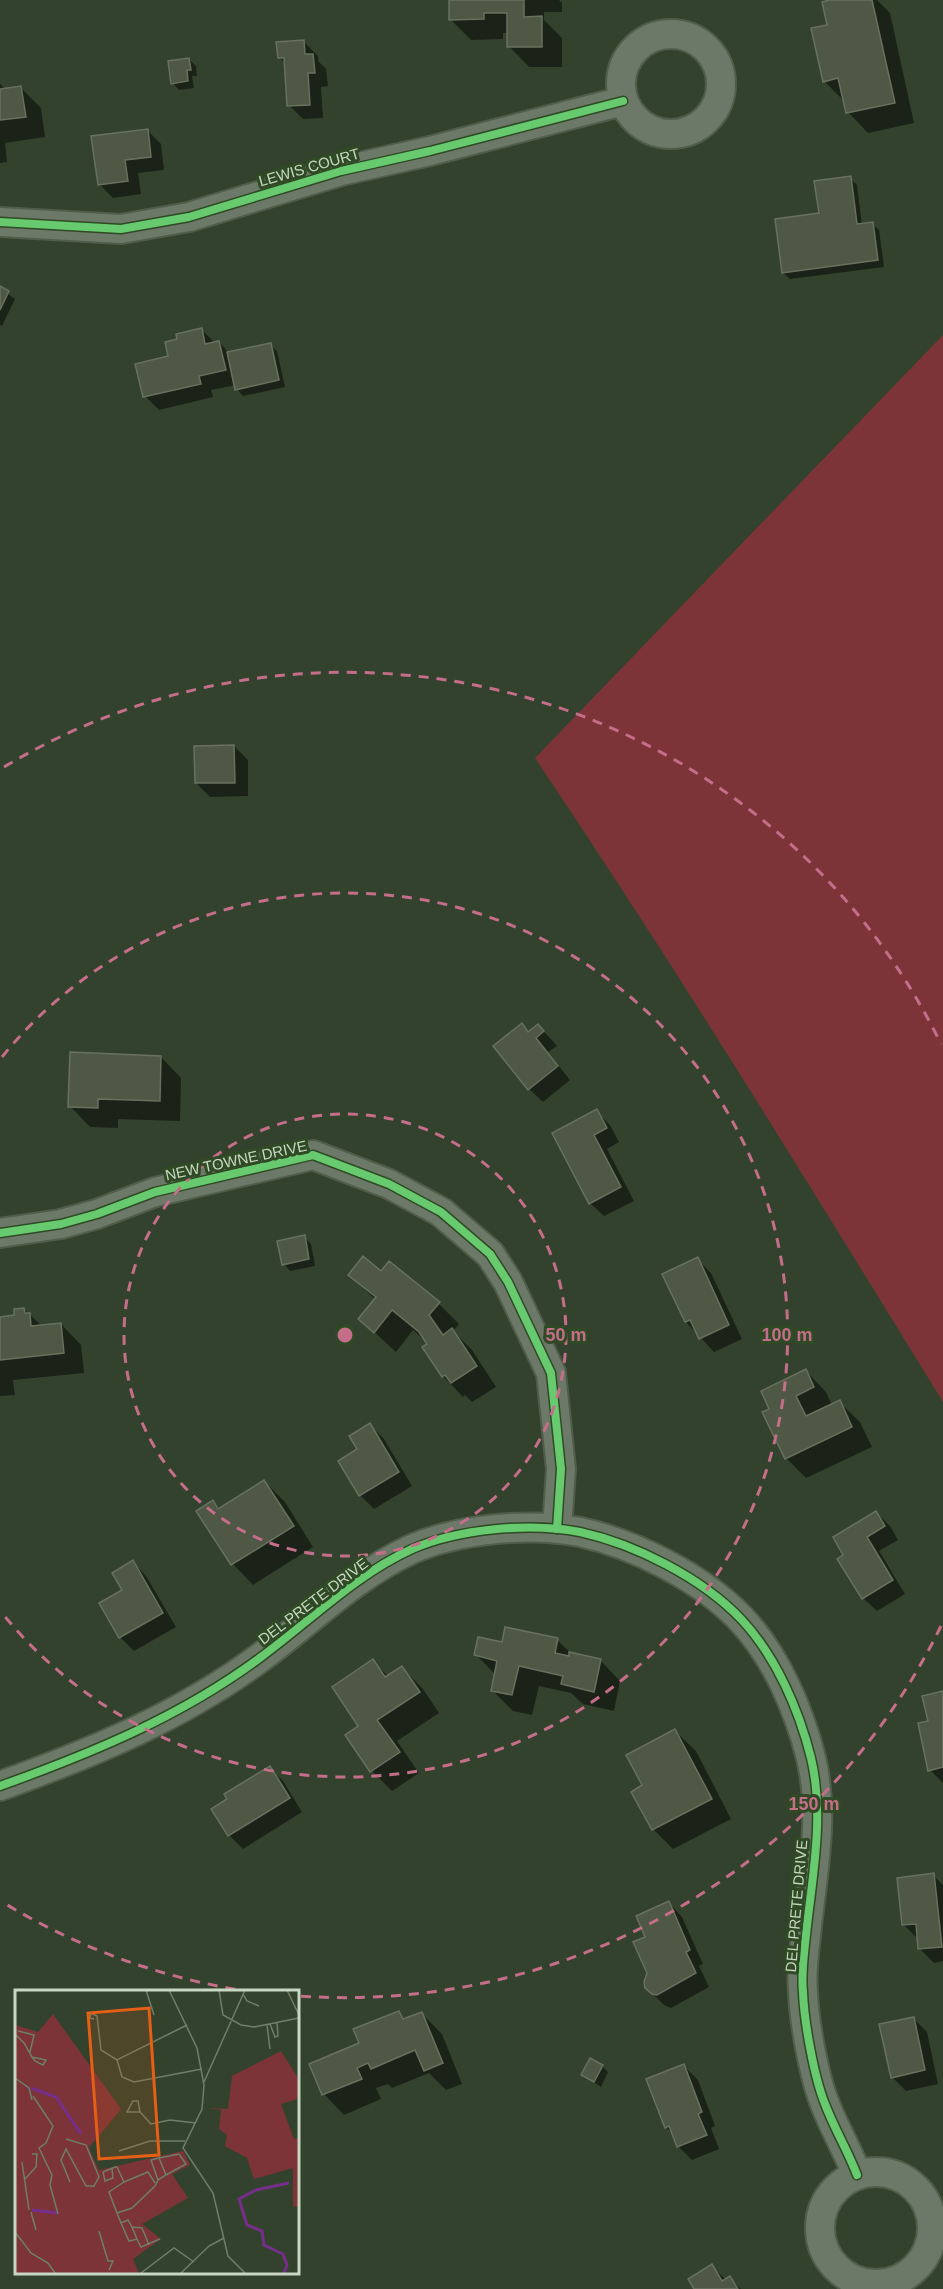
<svg xmlns="http://www.w3.org/2000/svg" width="943" height="2289" viewBox="0 0 943 2289" font-family="Helvetica,sans-serif">
	<style>
		.green { fill: #7c3438 }
		.shadow { fill: #0007 }
		.building { fill: #4e5845; stroke: #68715e; stroke-width: 1.5 }
		.lines { fill: none; stroke-linecap: round; stroke-linejoin: round }
		.minor-casing { stroke: #505d4b; stroke-width: 32 }
		.minor { stroke: #6c7868; stroke-width: 28 }
		.cycleway-casing { stroke: #2f4a25; stroke-width: 11 }
		.cycleway { stroke: #67ca6e; stroke-width: 8 }
		.ring { fill: none; stroke: #c46e89; stroke-width: 3; stroke-dasharray: 10 8 }
		.labels { text-anchor: middle; dominant-baseline: central; stroke-width: 6; stroke-linejoin: round; paint-order: stroke }
		.street-label { font-size: 15px; fill: #c7d7c1; stroke: #2f4a25 }
		.inset-river { fill: none; stroke: #752f8a; stroke-width: 3 }
		.inset-road { fill: none; stroke: #6e7e68; stroke-width: 1.5 }
		.view { fill: #e65f15; fill-opacity: 0.15; stroke: #e65f15; stroke-width: 3 }
		.inset-edge { fill: none; stroke: #c7d7c1; stroke-width: 3 }
		.centre { fill: #c46e89; stroke: #2f4a25; stroke-width: 3 }
		.ring-label { font-size: 18px; text-anchor: middle; font-weight: bold; fill: #c46e89; stroke: #2f4a25; stroke-width: 6; stroke-linejoin: round; paint-order: stroke }
	</style>
	<rect width="100%" height="100%" fill="#33422d"/>
	<!-- green -->
	<path class="green" d="M943,335V1402C810,1186 677,969 535,758Z"/>
	<!-- shadow -->
	<g class="shadow">
		<polygon points="450,0 559,0 562,3 562,12 544,12 544,20 562,38 562,67 529,67 509,46 509,33 503,33 503,39 471,40 450,19"/>
		<polygon points="836,0 877,0 890,13 914,123 868,133 848,112 844,101 824,81 829,26"/>
		<polygon points="304,42 318,56 318,61 326,69 328,86 321,87 323,118 303,119 289,105 286,64 279,57"/>
		<polygon points="189,59 196,66 197,76 192,76 194,88 179,90 173,83"/>
		<polygon points="0,84 6,90 21,88 41,108 45,137 5,143 7,162 0,163"/>
		<polygon points="147,130 161,144 164,170 138,173 141,194 113,198 99,184"/>
		<polygon points="850,178 857,185 862,225 872,224 879,230 884,267 790,279 783,273 821,214"/>
		<polygon points="0,288 15,299 2,326 0,325"/>
		<polygon points="201,329 215,343 219,342 229,353 270,345 277,351 285,387 243,396 237,389 236,385 211,390 213,397 159,410 145,396 179,340"/>
		<polygon points="234,746 248,760 248,796 210,797 196,783"/>
		<polygon points="521,1025 529,1033 538,1026 552,1040 557,1046 548,1052 570,1080 543,1102 529,1089"/>
		<polygon points="161,1057 181,1078 180,1121 118,1119 118,1128 90,1127 70,1106"/>
		<polygon points="596,1111 610,1125 619,1142 607,1149 634,1201 604,1216 590,1203 554,1134"/>
		<polygon points="304,1237 311,1244 315,1266 290,1271 284,1264"/>
		<polygon points="697,1259 711,1273 742,1339 714,1352 686,1322"/>
		<polygon points="390,1264 439,1304 459,1324 453,1331 472,1350 496,1387 472,1402 465,1395 463,1397 443,1376 429,1344 413,1330 396,1352 360,1319 376,1300 350,1275 381,1273"/>
		<polygon points="24,1309 42,1326 61,1324 81,1345 84,1373 13,1380 15,1395 0,1396 0,1318 16,1317"/>
		<polygon points="806,1371 826,1392 832,1405 839,1402 860,1422 872,1447 806,1478 786,1458 771,1409"/>
		<polygon points="370,1425 384,1439 412,1486 374,1509 360,1495 359,1450"/>
		<polygon points="264,1481 285,1502 313,1547 253,1585 233,1564 198,1511 213,1502 220,1510"/>
		<polygon points="876,1512 890,1526 898,1540 879,1551 905,1594 877,1611 863,1598 846,1555"/>
		<polygon points="133,1562 146,1576 176,1627 134,1651 120,1637 101,1603 124,1590"/>
		<polygon points="557,1640 572,1654 600,1660 620,1681 614,1711 583,1704 571,1693 539,1686 532,1715 513,1711 492,1690 496,1675 476,1655 503,1644"/>
		<polygon points="372,1661 389,1677 402,1668 423,1689 439,1713 397,1741 419,1773 392,1791 372,1771 347,1735 360,1727"/>
		<polygon points="943,1693 943,1783 930,1770 930,1722"/>
		<polygon points="675,1731 696,1751 731,1819 673,1849 653,1829 644,1786"/>
		<polygon points="269,1768 283,1781 302,1812 243,1849 229,1835"/>
		<polygon points="933,1875 943,1885 943,1961 934,1963 920,1949 917,1938 903,1924"/>
		<polygon points="669,1903 682,1917 703,1964 699,1966 709,1987 671,2008 664,2005 650,1991 647,1937"/>
		<polygon points="399,2013 406,2020 421,2013 442,2034 462,2084 446,2090 429,2073 392,2088 388,2084 376,2088 381,2099 344,2115 324,2094 311,2065 361,2044"/>
		<polygon points="913,2018 927,2032 938,2084 906,2091 892,2077"/>
		<polygon points="602,2066 608,2072 601,2087 583,2075"/>
		<polygon points="684,2066 698,2080 715,2126 711,2128 719,2149 692,2160 678,2146 674,2135 666,2127"/>
		<polygon points="712,2266 726,2280 730,2278 741,2289 696,2289"/>
	</g>
	<!-- building -->
	<g class="building">
		<polygon points="449,0 524,0 524,17 542,16 542,47 507,47 507,13 484,13 484,19 449,20"/>
		<polygon points="829,0 872,0 895,103 846,113 838,78 823,82 811,28 827,25 822,2"/>
		<polygon points="304,40 305,54 313,54 315,73 308,73 310,105 287,106 284,58 278,58 276,42"/>
		<polygon points="189,58 191,70 187,70 188,81 171,84 168,61"/>
		<polygon points="21,86 26,117 0,120 0,89"/>
		<polygon points="148,129 151,157 125,160 128,181 98,185 91,136"/>
		<polygon points="851,176 857,224 873,222 878,260 782,273 775,219 819,213 814,181"/>
		<polygon points="0,286 9,291 0,310"/>
		<polygon points="202,328 205,344 219,341 226,370 199,376 201,384 143,397 135,364 168,356 165,342 177,339 176,334"/>
		<polygon points="271,343 279,380 235,390 227,352"/>
		<polygon points="234,745 235,783 195,783 194,746"/>
		<polygon points="522,1023 528,1032 538,1024 544,1031 536,1038 558,1066 528,1090 493,1046"/>
		<polygon points="70,1052 161,1056 160,1101 98,1099 98,1108 68,1107"/>
		<polygon points="597,1109 607,1128 594,1135 621,1187 589,1204 552,1133"/>
		<polygon points="305,1235 309,1259 282,1265 277,1241"/>
		<polygon points="363,1256 381,1271 389,1261 440,1302 429,1315 443,1335 452,1328 477,1366 451,1383 445,1375 442,1377 422,1347 427,1344 419,1332 392,1310 374,1333 358,1319 376,1297 348,1275"/>
		<polygon points="698,1257 729,1325 699,1339 690,1320 685,1322 662,1274"/>
		<polygon points="24,1308 25,1313 30,1313 31,1326 61,1323 64,1353 0,1360 0,1317 14,1315 14,1309"/>
		<polygon points="806,1369 814,1387 796,1396 806,1416 840,1400 852,1427 785,1459 762,1412 769,1409 761,1391"/>
		<polygon points="370,1423 399,1472 359,1496 338,1461 357,1449 349,1436"/>
		<polygon points="264,1480 294,1526 231,1565 196,1511 213,1500 218,1509"/>
		<polygon points="876,1511 885,1526 867,1537 893,1580 862,1599 837,1559 843,1555 833,1537"/>
		<polygon points="133,1560 163,1613 119,1638 99,1603 122,1590 112,1573"/>
		<polygon points="505,1627 558,1638 555,1653 569,1656 569,1652 601,1659 594,1692 561,1684 563,1676 519,1666 512,1695 491,1691 497,1661 474,1655 478,1637 502,1642"/>
		<polygon points="373,1659 385,1677 402,1666 420,1692 377,1720 400,1752 370,1772 345,1735 358,1726 332,1687"/>
		<polygon points="943,1691 943,1767 928,1771 918,1723 928,1721 922,1696"/>
		<polygon points="675,1729 712,1799 652,1830 631,1792 642,1785 626,1755"/>
		<polygon points="270,1766 290,1798 228,1836 211,1809 227,1799 224,1794"/>
		<polygon points="934,1873 942,1947 918,1949 916,1924 902,1925 897,1878"/>
		<polygon points="669,1901 690,1950 686,1952 696,1973 657,1995 652,1994 645,1988 644,1982 647,1973 633,1942 645,1937 636,1916"/>
		<polygon points="399,2011 403,2019 422,2012 443,2063 424,2071 415,2050 371,2069 368,2063 357,2068 362,2079 322,2095 309,2064 359,2043 353,2029"/>
		<polygon points="914,2017 925,2070 891,2078 879,2024"/>
		<polygon points="590,2058 603,2065 594,2082 581,2075"/>
		<polygon points="684,2064 702,2112 698,2114 707,2135 677,2147 669,2126 665,2128 646,2079"/>
		<polygon points="712,2264 722,2281 730,2276 738,2289 694,2289 688,2279"/>
	</g>
	<g class="lines">
		<defs>
			<g id="minor">
				<circle cx="671" cy="84" r="50"/>
				<polyline points="0,222 121,229 189,217 341,171 430,151 623,101"/>
				<polyline points="0,1233 61,1224 97,1214 155,1192 313,1155 389,1184 441,1212 490,1254 508,1282 551,1373 561,1469 557,1529"/>
				<path d="M0,1786C92,1753 182,1716 261,1657C310,1621 355,1575 412,1549C458,1529 530,1522 580,1532C635,1544 702,1578 741,1619C776,1656 799,1710 811,1758C825,1816 812,1877 806,1935C804,1954 801,1973 803,1992C804,2021 814,2077 825,2104C834,2128 848,2151 857,2175"/>
				<circle cx="876" cy="2228" r="56"/>
			</g>
		</defs>
		<!-- minor casing -->
		<use href="#minor" class="minor-casing"/>
		<!-- minor -->
		<use href="#minor" class="minor"/>
		<defs>
			<g id="cycleway">
				<polyline points="0,222 121,229 189,217 341,171 430,151 623,101"/>
				<polyline points="0,1233 61,1224 97,1214 155,1192 313,1155 389,1184 441,1212 490,1254 508,1282 551,1373 561,1469 557,1529"/>
				<path d="M0,1786C92,1753 182,1716 261,1657C310,1621 355,1575 412,1549C458,1529 530,1522 580,1532C635,1544 702,1578 741,1619C776,1656 799,1710 811,1758C825,1816 812,1877 806,1935C804,1954 801,1973 803,1992C804,2021 814,2077 825,2104C834,2128 848,2151 857,2175"/>
			</g>
		</defs>
		<!-- cycleway casing -->
		<use href="#cycleway" class="cycleway-casing"/>
		<!-- cycleway -->
		<use href="#cycleway" class="cycleway"/>
	</g>
	<!-- distance rings -->
	<g class="ring">
		<circle cx="345" cy="1335" r="221"/>
		<path d="M2 1057A442 442 0 1 1 2 1613"/>
		<path d="M941 1626A663 663 0 0 1 299 1996M253 1992A663 663 0 0 1 4 1903M4 767A663 663 0 0 1 941 1044"/>
	</g>
	<g class="labels">
		<!-- street labels -->
		<g class="street-label">
			<text transform="translate(309 167) rotate(-16)">LEWIS COURT</text>
			<text transform="translate(236 1160) rotate(-12)">NEW TOWNE DRIVE</text>
			<text transform="translate(313 1601) rotate(-37)">DEL PRETE DRIVE</text>
			<text transform="translate(796 1906) rotate(-85)">DEL PRETE DRIVE</text>
		</g>
	</g>
	<!-- overview -->
	<g transform="translate(15 1990)">
		<rect width="284" height="284" fill="#33422d"/>
		<path d="M38,24L106,119L74,158L84,180L168,161L175,175L157,184L173,208L127,234L146,249L118,269L124,283H0V35L23,42ZM266,61L283,88V109L266,114L279,149L283,148V217L278,216V178L239,189L232,168L210,156L212,145L204,139L206,120L192,118L213,119L217,86Z" fill="#7c3438"/>
		<path class="inset-river" d="M16,98L41,107L66,144M17,220L42,223M269,283L272,275L268,264L249,255L247,241L232,235L224,209L241,200L274,193"/>
		<path class="inset-road" d="M131,0L139,25M154,0L182,58L189,95L187,119L168,158L198,203L213,266L230,283M204,0L208,25L226,35L239,37L284,28M272,0L284,25M228,4L232,11L244,16M79,29L75,28L76,23L82,26L86,60L102,70L172,35M255,34L260,47L263,46L262,32M252,35L255,59M3,41L19,45L15,62M0,44L9,53L17,67L20,71L28,75L31,70L17,67M102,70L107,87L119,92L187,79M0,88L14,98L17,110M189,92L230,0M18,106L38,136L31,153L24,158L37,185L35,195L43,224M125,122H112L118,111H123L125,122L136,134L155,130L181,133M51,149L71,155L84,187L79,196H71L51,159L46,170L55,192M104,161L135,151H170M144,168L164,164L171,174L151,185M7,172L14,220M97,179L98,188L90,191L88,182L100,177H102L109,192L133,182L140,193M9,190L21,177L22,164H17M109,192L94,202L102,223L117,218L140,196L143,190L136,170L144,168L151,185L143,190M16,222L21,240M102,223L106,233L113,230L117,237M106,233L114,251L122,249L126,257L145,249M84,241L93,271H98L94,280M122,249L117,237L127,238L134,255M0,251V242L16,263L33,273L40,283M126,283L159,258L179,272M166,283L194,256L209,248"/>
		<path class="view" d="M134,18L144,165L84,169L73,23Z"/>
		<rect width="284" height="284" class="inset-edge"/>
	</g>
	<circle cx="345" cy="1335" r="9" class="centre"/>
	<g class="ring-label">
		<text x="566" y="1341">50 m</text>
		<text x="787" y="1341">100 m</text>
		<text x="814" y="1810">150 m</text>
	</g>
</svg>
